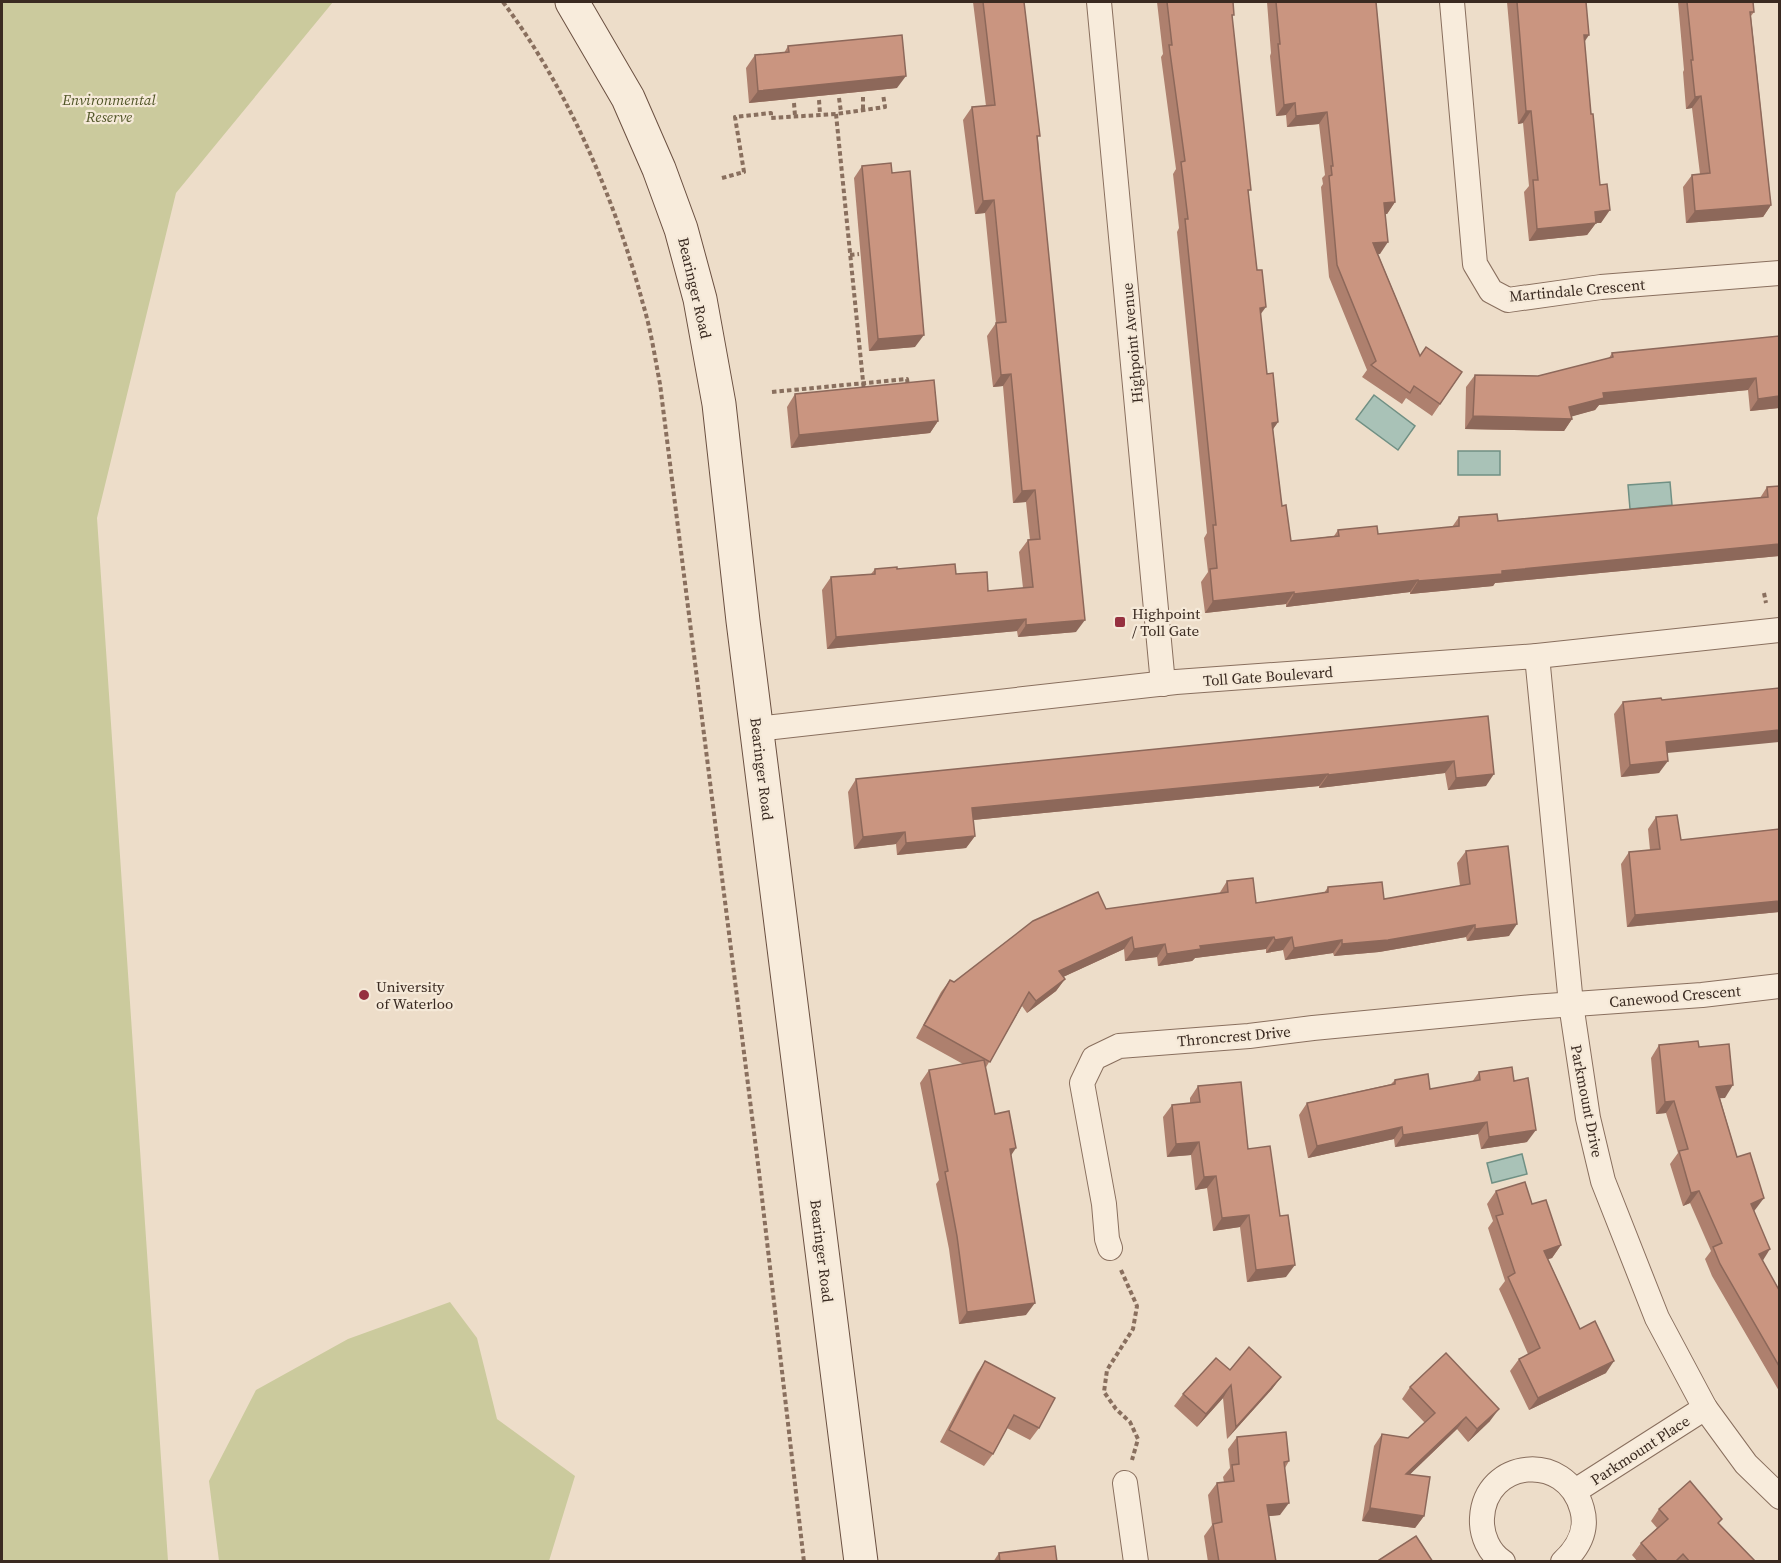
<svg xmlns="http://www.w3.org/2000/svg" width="1781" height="1563" viewBox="0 0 1781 1563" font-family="'Source Serif 4',serif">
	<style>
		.green { fill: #cbca9d }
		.water { fill: #a9c2b7; stroke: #709084; stroke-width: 1.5 }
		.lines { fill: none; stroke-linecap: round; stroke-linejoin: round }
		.street-casing { stroke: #896f5e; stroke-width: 26 }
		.secondary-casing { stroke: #6b5041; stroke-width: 35 }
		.path { stroke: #896f5e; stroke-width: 4; stroke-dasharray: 4.5 3; stroke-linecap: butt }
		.street { stroke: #f8ecdc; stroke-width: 24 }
		.secondary { stroke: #f8ecdc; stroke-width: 33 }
		.wall { fill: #ae806e }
		.shaded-wall { fill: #8d685a }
		.building { fill: #ca9580; stroke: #8d685a; stroke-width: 1.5 }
		.poi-dot { fill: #96303f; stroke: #f5e9d8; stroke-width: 2 }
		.labels { text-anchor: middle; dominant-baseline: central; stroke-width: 4.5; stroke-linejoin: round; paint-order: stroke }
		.park-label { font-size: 15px; font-style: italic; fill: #515628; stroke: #f5e9d8 }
		.street-label { font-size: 15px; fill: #3a2a21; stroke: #f5e9d8 }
		.poi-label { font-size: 15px; fill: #3a2a21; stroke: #f5e9d8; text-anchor: start }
	</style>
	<rect width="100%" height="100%" fill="#edddc9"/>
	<!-- green -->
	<g class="green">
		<polygon points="2,2 333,2 176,193 97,518 168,1561 2,1561"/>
		<polygon points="450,1302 477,1338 497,1419 575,1476 549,1561 219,1561 209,1481 256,1390 348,1339"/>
	</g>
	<!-- water -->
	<g class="water">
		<polygon points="1374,395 1415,426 1398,450 1356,419"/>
		<rect x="1458" y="451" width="42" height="24"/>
		<polygon points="1670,482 1672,505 1630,509 1628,485"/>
		<polygon points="1522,1154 1527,1174 1492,1183 1487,1163"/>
	</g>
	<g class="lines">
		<defs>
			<g id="street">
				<polyline points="1099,2 1163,684"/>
				<polyline points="1452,2 1475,264 1491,291 1508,300 1601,287 1780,273"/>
				<polyline points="1537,656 1571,1004 1588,1118 1603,1181 1657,1318 1705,1408 1746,1464 1780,1497"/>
				<polyline points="757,729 1176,682 1537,656 1780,630"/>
				<polyline points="1110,1248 1107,1239 1104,1204 1082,1083 1094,1058 1119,1046 1249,1036 1313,1028 1533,1007 1702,995 1780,986"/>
				<polyline points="1125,1483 1136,1562"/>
				<polyline points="1575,1491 1705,1408"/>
				<path d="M1503,1562C1489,1553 1481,1535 1482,1518C1485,1459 1566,1451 1582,1509C1588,1530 1579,1547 1563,1562"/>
			</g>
			<polyline id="secondary" points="572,2 628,98 659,169 681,229 700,299 719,404 743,621 861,1562"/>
		</defs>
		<!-- street casing -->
		<use href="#street" class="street-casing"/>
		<!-- secondary casing -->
		<use href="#secondary" class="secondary-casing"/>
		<!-- path -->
		<g class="path">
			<path d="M503,2C568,89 615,199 643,304C651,330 655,358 660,384L759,1172L804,1562"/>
			<polyline points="863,97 863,110"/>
			<polyline points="839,98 841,112"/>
			<polyline points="819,100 820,114"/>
			<polyline points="794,103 795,116"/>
			<polyline points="836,114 864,391"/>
			<polyline points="722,178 744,172 735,117 771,113 771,118 836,114 885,107 883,94"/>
			<polyline points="850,255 859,254"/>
			<polyline points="772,392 907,379 908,386"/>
			<polyline points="1764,593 1766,603"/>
			<polyline points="1121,1270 1137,1306 1133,1329 1107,1370 1104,1392 1116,1409 1130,1422 1138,1439 1132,1460"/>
		</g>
		<!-- street -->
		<use href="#street" class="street"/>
		<!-- secondary -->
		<use href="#secondary" class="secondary"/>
	</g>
	<!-- wall -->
	<g class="wall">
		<polygon points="973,2 1024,2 1038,139 1076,632 1018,637 1017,631 827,649 822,590 831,577 871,574 875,569 897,569 956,574 988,591 1023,588 1019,552 1028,540 1030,540 1026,502 1013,503 1003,386 993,387 987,336 996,323 985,213 975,214 963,120 972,107 986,106"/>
		<polygon points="1157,2 1233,2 1232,18 1260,314 1267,374 1278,422 1273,429 1282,506 1291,541 1334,536 1338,530 1378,534 1452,527 1459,517 1498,521 1760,498 1767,487 1779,486 1779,556 1495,583 1493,586 1410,594 1410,592 1286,607 1286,604 1205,613 1201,582 1208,572 1204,538 1207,533 1177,232 1179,228 1173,174 1176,169 1161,57 1163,54"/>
		<polygon points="1267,2 1376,2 1395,202 1387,214 1385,214 1380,254 1378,254 1420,356 1462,372 1432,416 1406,398 1402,404 1362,377 1367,370 1329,277 1321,187 1323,184 1322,178 1325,175 1319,124 1287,127 1286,115 1276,116 1270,56 1271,53"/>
		<polygon points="1507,2 1586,2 1584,41 1601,223 1596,223 1587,235 1529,241 1524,192 1529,186 1523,123 1518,124"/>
		<polygon points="1678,2 1753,2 1754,12 1751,16 1771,205 1763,217 1686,223 1683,187 1692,175 1700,174 1692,108 1686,109 1683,72 1684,70"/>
		<polygon points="788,46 897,88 749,103 746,68 755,55 784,53"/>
		<polygon points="862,166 892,173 915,347 869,351 854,178"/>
		<polygon points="1779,336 1779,408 1750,411 1748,390 1599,405 1595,410 1572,416 1572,419 1564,431 1465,429 1466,387 1475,375 1538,376 1609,358 1612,353"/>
		<polygon points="795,394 938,421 930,433 791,448 787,407"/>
		<polygon points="1662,700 1667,753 1659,773 1621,777 1614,714 1623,702"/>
		<polygon points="1488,716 1486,786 1448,790 1445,773 1319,788 1319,786 973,820 975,836 966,848 897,855 896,844 854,849 848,792 856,779"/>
		<polygon points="1656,817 1681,840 1779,829 1779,912 1627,927 1621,864 1629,852 1650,850 1648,829"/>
		<polygon points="1466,851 1509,936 1467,941 1466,937 1379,952 1334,956 1333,953 1285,960 1283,950 1266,953 1266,949 1195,958 1192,961 1158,966 1157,957 1125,961 1124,949 1063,977 1065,979 1056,991 1027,1013 1022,1006 985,1069 995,1114 1011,1155 1026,1315 959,1324 949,1249 936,1184 939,1180 920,1083 929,1070 963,1064 916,1038 941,992 950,980 954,982 1106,909 1219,894 1227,881 1256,903 1324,893 1328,887 1384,899 1460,886 1457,863"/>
		<polygon points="1659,1045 1699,1047 1725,1098 1720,1098 1737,1157 1755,1210 1754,1211 1762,1261 1779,1290 1779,1391 1712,1276 1705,1259 1711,1251 1690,1203 1683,1206 1670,1164 1678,1153 1666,1113 1656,1114 1651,1058"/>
		<polygon points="1479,1072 1527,1142 1481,1149 1478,1134 1395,1147 1394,1139 1308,1158 1299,1115 1307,1103 1391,1084 1395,1080 1430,1089 1472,1082"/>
		<polygon points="1198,1086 1248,1149 1286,1277 1247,1282 1240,1227 1213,1231 1207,1188 1195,1190 1191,1155 1167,1157 1163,1117 1172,1105 1190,1103 1190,1098"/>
		<polygon points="1496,1191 1532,1204 1561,1245 1552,1258 1548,1259 1580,1329 1606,1373 1529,1410 1510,1371 1519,1359 1528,1354 1499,1289 1505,1281 1488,1228 1493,1221 1487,1204"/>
		<polygon points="985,1361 1039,1428 1030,1440 1007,1428 993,1454 984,1466 940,1442 977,1373"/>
		<polygon points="1230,1370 1281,1377 1272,1389 1227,1439 1223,1398 1197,1427 1174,1406 1183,1394"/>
		<polygon points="1410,1387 1490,1421 1468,1442 1457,1429 1410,1474 1424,1516 1415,1528 1362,1521 1374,1446 1382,1434 1408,1438 1425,1423 1402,1399"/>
		<polygon points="1237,1437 1289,1461 1285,1468 1280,1515 1269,1516 1276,1562 1208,1562 1204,1536 1212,1525 1208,1495 1217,1483 1224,1482 1223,1477 1230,1468 1228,1449"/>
		<polygon points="1659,1509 1719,1524 1756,1562 1638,1562 1632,1555 1641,1543 1657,1528 1651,1521"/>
		<polygon points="999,1553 1057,1562 993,1562"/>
	</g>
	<!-- shaded-wall -->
	<g class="shaded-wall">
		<polygon points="1584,35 1589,35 1581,47"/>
		<polygon points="906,76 897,88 749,103 758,91"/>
		<polygon points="1701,96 1692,108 1686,109 1695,97"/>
		<polygon points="1295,103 1286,115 1276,116 1284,105"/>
		<polygon points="1526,111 1531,111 1523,123 1518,124"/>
		<polygon points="1327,112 1319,124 1287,127 1296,116"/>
		<polygon points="994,200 985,213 975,214 983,201"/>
		<polygon points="1395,202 1387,214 1376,215 1384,203"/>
		<polygon points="1771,205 1763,217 1686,223 1695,211"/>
		<polygon points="1610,210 1601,223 1596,223 1587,235 1529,241 1537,229 1595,212"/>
		<polygon points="1388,242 1380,254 1365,255 1373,243"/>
		<polygon points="1266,307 1257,319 1260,308"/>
		<polygon points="924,335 915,347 869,351 878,339"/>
		<polygon points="1011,374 1003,386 993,387 1001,375"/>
		<polygon points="1756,378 1748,390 1599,405 1595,410 1563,419 1572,419 1564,431 1465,429 1473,416 1603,393"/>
		<polygon points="1779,396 1779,408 1750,411 1758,399"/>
		<polygon points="938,421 930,433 791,448 799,435"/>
		<polygon points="1278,422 1269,435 1272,423"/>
		<polygon points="1035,490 1026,502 1013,503 1022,491"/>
		<polygon points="1779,544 1779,556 1495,583 1493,586 1410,594 1418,581 1502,571"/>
		<polygon points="1418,580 1410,592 1286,607 1294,594"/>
		<polygon points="1294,592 1286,604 1205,613 1213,601"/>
		<polygon points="1026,619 1017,631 827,649 836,637"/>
		<polygon points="1085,620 1076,632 1018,637 1026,625"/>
		<polygon points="1779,730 1779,742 1657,754 1666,742"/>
		<polygon points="1454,761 1445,773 1319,788 1328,775"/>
		<polygon points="1668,761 1659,773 1621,777 1630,765"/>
		<polygon points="1328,774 1319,786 963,821 972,808"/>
		<polygon points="1494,774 1486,786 1448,790 1456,778"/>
		<polygon points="905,832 896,844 854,849 863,837"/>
		<polygon points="975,836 966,848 897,855 906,843"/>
		<polygon points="1779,901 1779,912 1627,927 1635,915"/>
		<polygon points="1517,924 1509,936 1467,941 1475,929"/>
		<polygon points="1475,925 1466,937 1379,952 1334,956 1342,944"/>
		<polygon points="1132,937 1124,949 1050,983 1059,971"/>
		<polygon points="1274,937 1266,949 1195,958 1192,961 1158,966 1167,954 1200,946"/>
		<polygon points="1292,937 1283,950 1266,953 1275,940"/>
		<polygon points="1342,940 1333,953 1285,960 1294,948"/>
		<polygon points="1165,944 1157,957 1125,961 1134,949"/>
		<polygon points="1065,979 1056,991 1027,1013 1036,1001"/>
		<polygon points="1733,1085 1725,1098 1708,1099 1716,1087"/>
		<polygon points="1674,1101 1666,1113 1656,1114 1665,1102"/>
		<polygon points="1487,1122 1478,1134 1395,1147 1403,1135"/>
		<polygon points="1402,1127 1394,1139 1308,1158 1317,1146"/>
		<polygon points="1536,1130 1527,1142 1481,1149 1489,1137"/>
		<polygon points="1199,1142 1191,1155 1167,1157 1176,1144"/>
		<polygon points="1016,1148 1008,1160 1010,1149"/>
		<polygon points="1216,1176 1207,1188 1195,1190 1204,1177"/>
		<polygon points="1699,1191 1690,1203 1683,1206 1691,1193"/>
		<polygon points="1764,1198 1755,1210 1742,1216 1751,1204"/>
		<polygon points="1249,1215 1240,1227 1213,1231 1222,1218"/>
		<polygon points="1561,1245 1552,1258 1535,1263 1544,1251"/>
		<polygon points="1770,1249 1762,1262 1759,1254"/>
		<polygon points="1295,1265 1286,1277 1247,1282 1256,1270"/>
		<polygon points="1035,1303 1026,1315 959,1324 967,1312"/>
		<polygon points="1614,1361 1606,1373 1529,1410 1538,1398"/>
		<polygon points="1281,1377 1272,1389 1227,1439 1236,1427"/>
		<polygon points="1231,1385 1223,1398 1197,1427 1206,1414"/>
		<polygon points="1499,1409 1490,1421 1468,1442 1477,1429"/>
		<polygon points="1466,1417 1457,1429 1398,1486 1406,1474"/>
		<polygon points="1289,1503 1280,1515 1259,1517 1267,1505"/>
		<polygon points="1370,1508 1424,1516 1415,1528 1362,1521"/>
	</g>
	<!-- building -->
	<g class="building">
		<polygon points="983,2 1024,2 1040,136 1037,136 1085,620 1026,625 1026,619 836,637 831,577 875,574 875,569 897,567 897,569 955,564 956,574 987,572 988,591 1033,587 1028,540 1040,539 1035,490 1022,491 1011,374 1001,375 996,323 1006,322 994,200 983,201 972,107 995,105"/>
		<polygon points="1167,2 1233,2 1234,15 1232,15 1251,190 1248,190 1257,270 1262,270 1266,307 1260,308 1267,374 1273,373 1278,422 1272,423 1282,506 1286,505 1291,541 1339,536 1338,530 1377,526 1378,534 1459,526 1459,517 1497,514 1498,521 1768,497 1767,487 1779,486 1779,544 1502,571 1502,574 1418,581 1418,580 1294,594 1294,592 1213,601 1210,569 1217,568 1213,525 1216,525 1185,219 1188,219 1181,162 1185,161 1169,45 1172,45"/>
		<polygon points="1276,2 1376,2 1395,202 1384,203 1388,242 1373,243 1420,356 1426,347 1462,372 1440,404 1414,386 1410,393 1371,365 1376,361 1337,265 1329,176 1332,175 1331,166 1333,166 1327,112 1296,116 1295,103 1284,105 1278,44 1280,44"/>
		<polygon points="1517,2 1586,2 1589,35 1584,35 1591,114 1593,114 1600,185 1607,184 1610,210 1595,212 1596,223 1537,229 1533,180 1538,180 1531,111 1526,111"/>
		<polygon points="1687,2 1753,2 1754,12 1750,12 1771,205 1695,211 1692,175 1710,173 1701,96 1695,97 1691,60 1693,60"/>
		<polygon points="902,35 906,76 758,91 755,55 789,52 788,46"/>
		<polygon points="891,163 892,173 910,171 924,335 878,339 862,166"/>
		<polygon points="1779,336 1779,396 1758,399 1756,378 1603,393 1604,398 1569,407 1572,419 1473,416 1475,375 1538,376 1613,357 1612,353"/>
		<polygon points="934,380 938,421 799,435 795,394"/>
		<polygon points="1779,688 1779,730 1666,742 1668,761 1630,765 1623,702 1661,698 1662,700"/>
		<polygon points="1488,716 1494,774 1456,778 1454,761 1328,775 1328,774 972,808 975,836 906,843 905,832 863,837 856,779"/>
		<polygon points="1677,815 1681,840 1779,829 1779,901 1635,915 1629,852 1660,849 1656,817"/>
		<polygon points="1508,846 1517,924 1475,929 1475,925 1388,940 1342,944 1342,940 1294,948 1292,937 1275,940 1274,937 1200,946 1201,949 1167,954 1165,944 1134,949 1132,937 1059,971 1065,979 1036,1001 1029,992 990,1062 924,1025 950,980 954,982 1033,921 1098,892 1106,909 1228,892 1227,881 1253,878 1256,903 1328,892 1328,887 1382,882 1384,899 1470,884 1466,851"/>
		<polygon points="1698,1041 1699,1047 1729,1044 1733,1085 1716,1087 1737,1157 1750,1153 1764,1198 1751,1204 1770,1249 1759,1254 1779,1290 1779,1366 1720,1264 1713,1247 1722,1243 1699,1191 1691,1193 1679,1151 1688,1149 1674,1101 1665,1102 1659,1045"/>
		<polygon points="984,1060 995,1114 1009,1111 1016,1148 1010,1149 1035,1303 967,1312 957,1236 945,1172 948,1171 929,1070"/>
		<polygon points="1512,1067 1514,1081 1528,1078 1536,1130 1489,1137 1487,1122 1403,1135 1402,1127 1317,1146 1307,1103 1395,1084 1395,1080 1428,1074 1430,1089 1480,1080 1479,1072"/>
		<polygon points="1241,1082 1248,1149 1270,1146 1280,1216 1288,1215 1295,1265 1256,1270 1249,1215 1222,1218 1216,1176 1204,1177 1199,1142 1176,1144 1172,1105 1200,1102 1198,1086"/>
		<polygon points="1525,1182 1532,1204 1546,1200 1561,1245 1544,1251 1580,1329 1595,1321 1614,1361 1538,1398 1519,1359 1540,1348 1508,1277 1515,1273 1496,1216 1503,1214 1496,1191"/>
		<polygon points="1249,1347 1281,1377 1236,1427 1231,1385 1206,1414 1183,1394 1216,1358 1230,1370"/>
		<polygon points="1446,1353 1499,1409 1477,1429 1466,1417 1406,1474 1430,1477 1424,1516 1370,1508 1382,1434 1408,1438 1435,1413 1410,1387"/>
		<polygon points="985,1361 1055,1398 1039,1428 1014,1415 993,1454 949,1430"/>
		<polygon points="1286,1432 1289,1461 1284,1462 1289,1503 1267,1505 1276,1562 1219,1562 1213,1524 1222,1522 1217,1483 1234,1481 1232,1465 1239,1464 1237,1437"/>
		<polygon points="1690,1481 1722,1519 1718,1523 1756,1562 1690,1562 1683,1554 1675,1562 1658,1562 1641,1543 1668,1519 1659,1509"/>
		<polygon points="1416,1536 1433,1562 1380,1562 1379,1560"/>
		<polygon points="1055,1546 1057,1562 1000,1562 999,1553"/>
	</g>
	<!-- markers -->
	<g class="poi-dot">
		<rect x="1114" y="616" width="12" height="12" rx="3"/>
		<circle cx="364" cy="995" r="6"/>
	</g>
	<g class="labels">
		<!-- park labels -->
		<g class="park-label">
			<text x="109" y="99">Environmental<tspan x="109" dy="17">Reserve</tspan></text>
		</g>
		<!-- street labels -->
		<g class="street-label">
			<text transform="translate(695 288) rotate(77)">Bearinger Road</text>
			<text transform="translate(1577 290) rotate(-5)">Martindale Crescent</text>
			<text transform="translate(1132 343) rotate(-95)">Highpoint Avenue</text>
			<text transform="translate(1268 676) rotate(-4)">Toll Gate Boulevard</text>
			<text transform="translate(762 769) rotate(83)">Bearinger Road</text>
			<text transform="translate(1675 996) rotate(-5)">Canewood Crescent</text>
			<text transform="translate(1234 1036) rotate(-5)">Throncrest Drive</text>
			<text transform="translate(1587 1101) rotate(79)">Parkmount Drive</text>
			<text transform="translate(822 1251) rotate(83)">Bearinger Road</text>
			<text transform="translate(1640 1450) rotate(-33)">Parkmount Place</text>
		</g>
		<!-- poi labels -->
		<g class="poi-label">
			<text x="1132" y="613">Highpoint<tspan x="1132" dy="17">/ Toll Gate</tspan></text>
			<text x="376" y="986">University<tspan x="376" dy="17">of Waterloo</tspan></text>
		</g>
	</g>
	<!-- border -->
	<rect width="1781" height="1563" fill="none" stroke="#3a2a21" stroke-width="6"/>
</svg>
